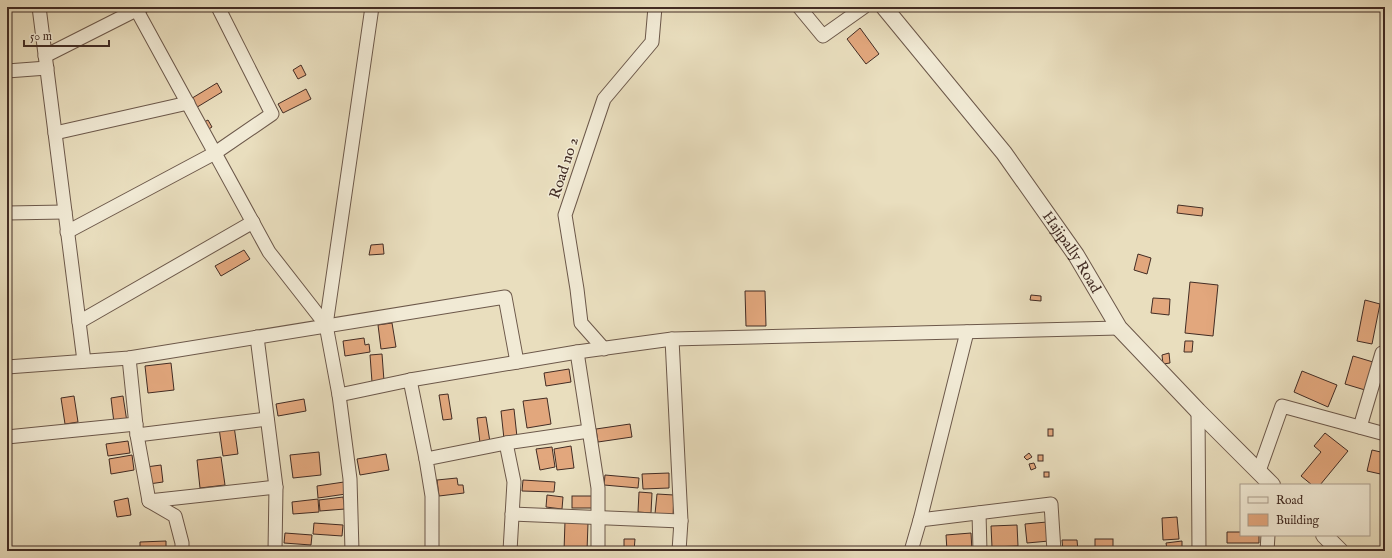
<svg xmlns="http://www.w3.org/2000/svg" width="1392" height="558" viewBox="0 0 1392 558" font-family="'IM FELL English',serif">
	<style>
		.building { fill: #e2a77d; stroke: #422c24 }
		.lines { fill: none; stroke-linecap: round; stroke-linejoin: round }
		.minor-casing { stroke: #6c584a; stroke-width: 15 }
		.tertiary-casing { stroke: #6c584a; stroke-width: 18 }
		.minor { stroke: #f1ead5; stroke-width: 13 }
		.tertiary { stroke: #f1ead5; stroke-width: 16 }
		.labels { text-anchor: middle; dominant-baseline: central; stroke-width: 3; stroke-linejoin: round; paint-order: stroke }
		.street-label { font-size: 15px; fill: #422c24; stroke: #f1ead5 }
	</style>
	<rect width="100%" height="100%" fill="#e9debe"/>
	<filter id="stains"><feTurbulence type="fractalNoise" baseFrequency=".005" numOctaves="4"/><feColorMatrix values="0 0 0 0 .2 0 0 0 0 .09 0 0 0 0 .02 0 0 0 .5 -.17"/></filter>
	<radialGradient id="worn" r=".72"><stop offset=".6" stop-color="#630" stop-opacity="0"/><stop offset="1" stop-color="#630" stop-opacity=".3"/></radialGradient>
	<!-- building -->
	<g class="building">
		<polygon points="860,28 879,54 866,64 847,39"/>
		<polygon points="301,65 306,75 298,79 293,70"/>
		<polygon points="217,83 222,92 194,109 189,100"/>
		<polygon points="306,89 311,99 283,113 278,104"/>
		<polygon points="208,120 212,127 204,132 200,124"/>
		<polygon points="1178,205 1203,208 1202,216 1177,213"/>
		<polygon points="383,244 384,254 369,255 371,245"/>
		<polygon points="244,250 250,259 221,276 215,266"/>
		<polygon points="1138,254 1151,258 1147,274 1134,270"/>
		<polygon points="1190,282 1218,285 1213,336 1185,333"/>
		<polygon points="745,291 765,291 766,326 746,326"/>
		<polygon points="1031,295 1041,296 1041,301 1030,300"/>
		<polygon points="1153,298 1170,299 1169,315 1151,313"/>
		<polygon points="1365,300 1380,304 1372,344 1357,341"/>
		<polygon points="392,323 396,347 381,349 378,325"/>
		<polygon points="364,338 365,345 369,344 370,352 345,356 343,341"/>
		<polygon points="1185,341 1193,341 1192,352 1184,352"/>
		<polygon points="1169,353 1170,363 1163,364 1162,355"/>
		<polygon points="382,354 384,381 372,382 370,355"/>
		<polygon points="1353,356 1373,362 1365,390 1345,384"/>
		<polygon points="171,363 174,390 148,393 145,366"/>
		<polygon points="569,369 571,382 546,386 544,373"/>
		<polygon points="1302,371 1337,385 1328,407 1294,392"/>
		<polygon points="448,394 452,419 443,420 439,395"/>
		<polygon points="74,396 78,422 65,424 61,398"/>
		<polygon points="123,396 127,422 114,423 111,398"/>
		<polygon points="547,398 551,424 527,428 523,401"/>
		<polygon points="304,399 306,411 278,416 276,404"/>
		<polygon points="514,409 517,437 504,439 501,411"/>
		<polygon points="486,417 490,442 480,443 477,418"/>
		<polygon points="630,424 632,437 598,442 596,429"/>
		<polygon points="234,426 238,454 223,456 219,428"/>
		<rect x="1048" y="429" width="5" height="7"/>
		<polygon points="1325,433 1348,451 1320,485 1312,485 1301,476 1321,452 1314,446"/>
		<polygon points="128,441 130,453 108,456 106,444"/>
		<polygon points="571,446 574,468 557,470 554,449"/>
		<polygon points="552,447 555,467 540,470 536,449"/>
		<polygon points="1372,450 1385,453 1385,475 1367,471"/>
		<polygon points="319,452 321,475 293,478 290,455"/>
		<polygon points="1029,453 1032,457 1027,460 1024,457"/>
		<polygon points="386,454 389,470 360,475 357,459"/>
		<polygon points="132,455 134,470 111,474 109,459"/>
		<rect x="1038" y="455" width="5" height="6"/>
		<polygon points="221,457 225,485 200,488 197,460"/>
		<polygon points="1034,463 1036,468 1031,470 1029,464"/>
		<polygon points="161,465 163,482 149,484 146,467"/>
		<rect x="1044" y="472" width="5" height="5"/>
		<polygon points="669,473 669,488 643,489 642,474"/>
		<polygon points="605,475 639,478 638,488 604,485"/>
		<polygon points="457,478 458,485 463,485 464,493 439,496 437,480"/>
		<polygon points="523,480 555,482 554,492 522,491"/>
		<polygon points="344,482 346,494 318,498 317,486"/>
		<polygon points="639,492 652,493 651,513 638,512"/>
		<polygon points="657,494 674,495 673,516 655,514"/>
		<polygon points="547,495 563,497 562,509 546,507"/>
		<rect x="572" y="496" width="21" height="12"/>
		<polygon points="343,497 345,509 320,511 319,500"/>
		<polygon points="128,498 131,515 117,517 114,501"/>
		<polygon points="318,499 319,512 293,514 292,502"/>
		<polygon points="1177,517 1179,539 1163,540 1162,518"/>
		<polygon points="565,521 588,523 587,551 564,551"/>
		<polygon points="1047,522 1049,541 1027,543 1025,524"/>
		<polygon points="314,523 343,525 342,536 313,534"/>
		<polygon points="1017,525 1018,546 992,547 991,526"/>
		<polygon points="1227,532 1241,532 1241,535 1259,535 1259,543 1227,543"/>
		<polygon points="285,533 312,535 311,545 284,543"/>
		<polygon points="971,533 972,551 947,551 946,535"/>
		<polygon points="624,539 635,539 634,551 624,551"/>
		<rect x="1095" y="539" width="18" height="12"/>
		<polygon points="1062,540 1077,540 1078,551 1063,551"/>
		<polygon points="166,541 166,551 140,551 140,542"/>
		<polygon points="1182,541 1182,547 1167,549 1166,543"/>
	</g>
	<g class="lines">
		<defs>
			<g id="minor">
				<polyline points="39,7 84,361"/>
				<polyline points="135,7 269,252 326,325"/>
				<polyline points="799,7 823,36 864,7"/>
				<polyline points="45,56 142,7"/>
				<polyline points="7,71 47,68"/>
				<polyline points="55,133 188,103"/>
				<polyline points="7,213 65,212"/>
				<polyline points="67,232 215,153 272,114 218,7"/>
				<polyline points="79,322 253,222"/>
				<polyline points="257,337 276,487 275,551"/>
				<polyline points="672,339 681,521 679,551"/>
				<polyline points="604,349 581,323 577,289 565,215 604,99 652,42 655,7"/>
				<polyline points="577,352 598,488 598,551"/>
				<polyline points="129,358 137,435 149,501"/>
				<polyline points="7,367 129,358 505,297 517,362"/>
				<polyline points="410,380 577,352 672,339 1119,328"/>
				<polyline points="339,395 410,380 426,459"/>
				<polyline points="1198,411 1199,551"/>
				<polyline points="1360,427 1382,353 1385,354"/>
				<polyline points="137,435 267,419"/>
				<polyline points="7,437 136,424"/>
				<polyline points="506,443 514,482 510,551"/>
				<polyline points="1259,471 1282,406 1385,434"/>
				<polyline points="979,513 980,551"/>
				<polyline points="512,514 681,521"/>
				<polyline points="920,520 967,332"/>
				<polyline points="182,551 182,543 175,516 149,501 276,487"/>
				<polyline points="352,551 350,479 339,395 326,325 372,7"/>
				<polyline points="432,551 432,496 426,459 506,443 589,431"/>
				<polyline points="911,551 920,520 1051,504 1054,551"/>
				<polyline points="1267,551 1268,535"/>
			</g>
			<g id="tertiary">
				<path id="s1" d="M884,7L1004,153L1076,255L1119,328L1198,411L1272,485"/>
				<polyline points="1324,535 1340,551"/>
			</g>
		</defs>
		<!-- minor casing -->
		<use href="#minor" class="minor-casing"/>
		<!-- tertiary casing -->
		<use href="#tertiary" class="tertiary-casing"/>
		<!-- minor -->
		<use href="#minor" class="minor"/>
		<!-- tertiary -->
		<use href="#tertiary" class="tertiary"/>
	</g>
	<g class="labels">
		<!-- street labels -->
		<g class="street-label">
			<text transform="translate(564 168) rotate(-72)">Road no 2</text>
			<text stroke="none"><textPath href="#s1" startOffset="309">Hajipally Road</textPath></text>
		</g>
	</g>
	<!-- margin -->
	<rect width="1392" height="558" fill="none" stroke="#e9debe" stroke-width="24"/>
	<rect x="8" y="8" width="1376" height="542" fill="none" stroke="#422c24" stroke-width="2"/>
	<rect x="12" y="12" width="1368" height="534" fill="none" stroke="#422c24"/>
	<!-- legend -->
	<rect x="1240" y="484" width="130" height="52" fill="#f1ead5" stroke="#ab9e8e"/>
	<rect x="1248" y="497" width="20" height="6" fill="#f1ead5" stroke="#ab9e8e"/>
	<text x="1276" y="504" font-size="12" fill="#422c24">Road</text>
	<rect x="1248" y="514" width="20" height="12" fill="#e2a77d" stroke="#ab9e8e"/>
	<text x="1276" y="524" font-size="12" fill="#422c24">Building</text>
	<!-- scale -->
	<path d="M24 40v6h85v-6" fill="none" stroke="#422c24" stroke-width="2"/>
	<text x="30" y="40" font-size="12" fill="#422c24" stroke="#f1ead5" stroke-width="3" paint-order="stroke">50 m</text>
	<rect width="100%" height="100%" filter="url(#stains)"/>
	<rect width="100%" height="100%" fill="url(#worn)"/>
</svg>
